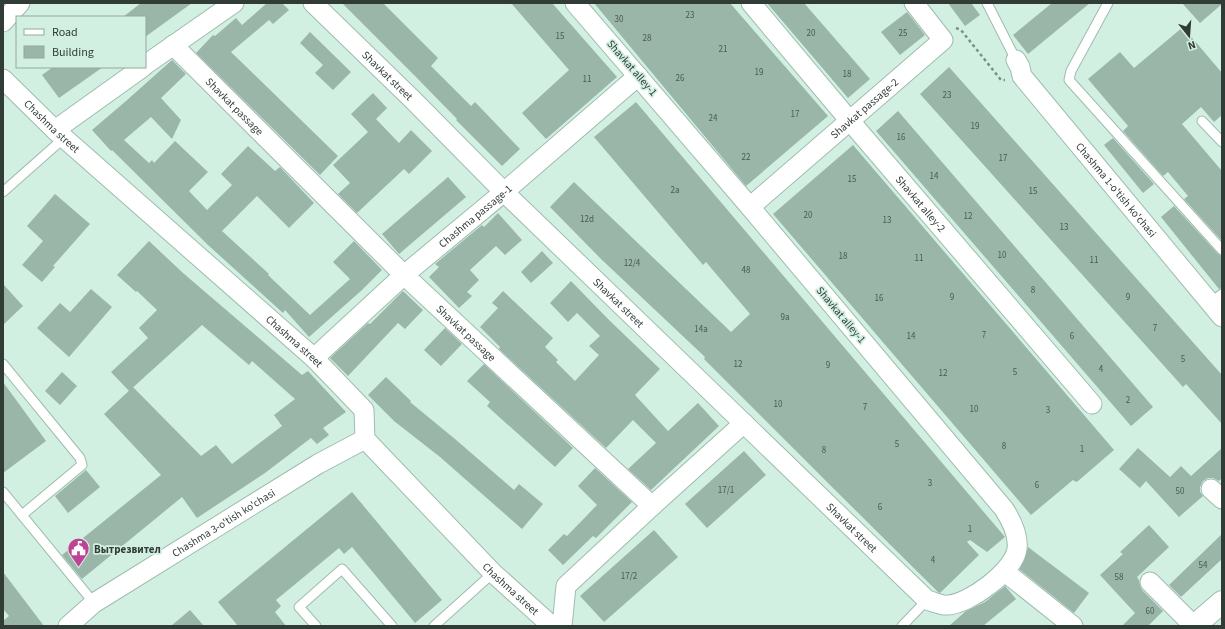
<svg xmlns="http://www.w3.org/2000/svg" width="1225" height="629" viewBox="0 0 1225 629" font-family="'Source Sans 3',sans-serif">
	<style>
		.building { fill: #9ab6a8 }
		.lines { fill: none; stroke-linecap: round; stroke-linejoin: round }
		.service-casing { stroke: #9fbcae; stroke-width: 11 }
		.minor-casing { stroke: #9fbcae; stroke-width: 21 }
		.secondary-casing { stroke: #9fbcae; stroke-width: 24 }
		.path { stroke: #7b8f85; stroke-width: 2.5; stroke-dasharray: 3 3; stroke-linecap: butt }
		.service { stroke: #fff; stroke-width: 9 }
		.minor { stroke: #fff; stroke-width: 19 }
		.secondary { stroke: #fff; stroke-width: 22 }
		.labels { text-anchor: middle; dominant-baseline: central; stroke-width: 3.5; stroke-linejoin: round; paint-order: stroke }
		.number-label { font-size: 9px; fill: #4b5a53 }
		.street-label { font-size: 11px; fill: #313c37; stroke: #d2f0e1 }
		.poi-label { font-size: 11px; font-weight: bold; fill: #313c37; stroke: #d2f0e1; text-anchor: start }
	</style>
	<rect width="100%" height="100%" fill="#d2f0e1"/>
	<!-- building -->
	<g class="building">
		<polygon points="141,3 192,3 145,37 145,17 123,17"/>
		<polygon points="267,3 282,3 289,10 273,24 269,20 231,52 338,156 320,175 196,53 213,35 215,36 236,18 242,25"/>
		<polygon points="342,3 383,3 438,58 431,66 471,106 475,102 520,149 502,166 456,120 457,119 415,76"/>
		<polygon points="511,3 552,3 617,77 546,139 522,113 569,70"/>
		<polygon points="594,3 730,3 828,116 746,186"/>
		<polygon points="767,3 804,3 870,79 848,98"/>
		<polygon points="948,3 971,3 980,15 965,26"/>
		<polygon points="1052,3 1090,3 1028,54 1013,35"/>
		<polygon points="1182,3 1222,3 1222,4 1200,23"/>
		<polygon points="907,12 925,35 900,55 881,32"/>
		<polygon points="1183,27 1222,73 1222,115 1214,122 1201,107 1182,124 1222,171 1222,241 1184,199 1188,196 1168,172 1163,176 1123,131 1128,126 1088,79 1120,52 1134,68"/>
		<polygon points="310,32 351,72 333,90 315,73 323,65 300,43"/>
		<polygon points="172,60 186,74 161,98 181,120 172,139 151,117 124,140 149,163 152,160 154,163 175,141 208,172 189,191 207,210 232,185 221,174 248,146 275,171 280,167 314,203 289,228 257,196 222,231 269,274 268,275 310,315 350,279 333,262 354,241 382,270 362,290 309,337 285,310 283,313 208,245 112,150 111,151 92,130 126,101"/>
		<polygon points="53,67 103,67 59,98 42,75"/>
		<polygon points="949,67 1222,375 1222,424 1186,384 1183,387 920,94"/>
		<polygon points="373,93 387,108 376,119 399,143 411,130 432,151 409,174 404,169 357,213 338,194 350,183 333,165 368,132 351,114"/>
		<polygon points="636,102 1005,537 987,552 970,540 967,542 979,555 940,593 938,592 834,489 704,359 705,357 601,259 550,207 574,182 731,332 750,314 706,262 703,265 594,137"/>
		<polygon points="898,111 1153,407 1131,426 876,131"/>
		<polygon points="1113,138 1154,184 1143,193 1104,145"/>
		<polygon points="853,145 1114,450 1078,481 1076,482 1073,480 1031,515 773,214"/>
		<polygon points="448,177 466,197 399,254 382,234"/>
		<polygon points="55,194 90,224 53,266 55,267 42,282 22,265 43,241 27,226"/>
		<polygon points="1174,206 1218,254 1222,256 1222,288 1219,289 1161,217"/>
		<polygon points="498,213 522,240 505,255 496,246 470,270 479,280 467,292 472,296 459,308 429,277 439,267 435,264 482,225 484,227"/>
		<polygon points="149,241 183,273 302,375 308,371 346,412 323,428 329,435 317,444 311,438 265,473 197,518 182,497 82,579 62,555 161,475 104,414 133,387 201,456 216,445 232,464 282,426 274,415 295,399 252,361 249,365 202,325 129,391 111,372 148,338 139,328 157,310 137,291 136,292 117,275"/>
		<polygon points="542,251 553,263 531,283 521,272"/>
		<polygon points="571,281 608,319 660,369 635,395 668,431 698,403 719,426 651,490 628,469 656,443 633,420 606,448 499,349 500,347 480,327 498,308 492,303 503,291 553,338 545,347 558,360 556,362 575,381 599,355 589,346 600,336 577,313 568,322 550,303"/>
		<polygon points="3,284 23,306 3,325"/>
		<polygon points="91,289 112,307 69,357 37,328 60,303 70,312"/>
		<polygon points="403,291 423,310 405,329 398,323 348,376 330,358 368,323 370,324"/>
		<polygon points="445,328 462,344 441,366 424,350"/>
		<polygon points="484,364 573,448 555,467 487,406 490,402 467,381"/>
		<polygon points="62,372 77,386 60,405 45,391"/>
		<polygon points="386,377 411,401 410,402 455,439 514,490 519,484 543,504 522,529 440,457 394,421 368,395"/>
		<polygon points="3,382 46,441 3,473"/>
		<polygon points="1138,448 1170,477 1181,466 1191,476 1222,448 1222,478 1219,481 1213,478 1208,478 1203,481 1200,487 1200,492 1203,496 1179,517 1146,481 1140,488 1119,469"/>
		<polygon points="744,451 766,475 707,528 685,504"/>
		<polygon points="595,468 632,502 596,538 593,536 563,565 548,550 564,534 567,536 597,505 578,486"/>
		<polygon points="86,470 100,487 68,513 55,496"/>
		<polygon points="352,492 442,600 415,623 352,547 344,554 339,548 276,600 281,606 275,612 286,626 238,626 218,602"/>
		<polygon points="1149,525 1169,547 1137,577 1139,580 1140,585 1142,590 1163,611 1148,626 1122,626 1135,613 1100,575 1123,554 1120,552"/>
		<polygon points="654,530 678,557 604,622 580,596"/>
		<polygon points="1222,534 1222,559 1181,597 1169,585"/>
		<polygon points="1028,547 1089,593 1074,613 1019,569 1024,561"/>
		<polygon points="3,572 44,626 3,626 3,621 9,616 3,609"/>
		<polygon points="1005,586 1016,599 983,626 949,626 966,611 985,602"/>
		<polygon points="190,610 204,626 171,626"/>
	</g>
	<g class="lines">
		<defs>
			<g id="service">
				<polyline points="987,3 1016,60"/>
				<polyline points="1108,3 1071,71 1069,80 1222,250"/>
				<polyline points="1202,121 1222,142"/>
				<polyline points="3,192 64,138"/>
				<polyline points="1210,303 1222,294"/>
				<polyline points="3,364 80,458 82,465 22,515"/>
				<polyline points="3,492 94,603"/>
				<polyline points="316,626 299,607 342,569 392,626"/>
				<polyline points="434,626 493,573"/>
				<polyline points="902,626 927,600"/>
			</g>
			<g id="minor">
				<path id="s1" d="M313,3L413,100L504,192L927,600C934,602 942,606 948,605C969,604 1014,571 1017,549C1019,535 1011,520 1004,509L750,207L575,3"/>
				<path id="s2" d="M751,3L850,121L1092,404"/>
				<polyline points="3,22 20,3"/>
				<path id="s3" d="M173,45L404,275L652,506L566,586L562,626"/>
				<path id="s4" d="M1016,60L1020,67L1022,76L1222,317"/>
				<polyline points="145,65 234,3"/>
				<path id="s5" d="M3,79L55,130L314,358L364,410L365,439L493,573L552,626"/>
				<polyline points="55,130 143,67"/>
				<path id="s6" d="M750,207L943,40L914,3"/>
				<path id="s7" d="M314,358L404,275L504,192L638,76"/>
				<polyline points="1211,489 1222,499"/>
				<polyline points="652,506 744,423"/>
				<polyline points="1005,572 1073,626"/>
				<polyline points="1150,582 1194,626"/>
				<path id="s8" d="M68,626L94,603L318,464L365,439"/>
			</g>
			<polyline id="secondary" points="1194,626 1222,602"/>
		</defs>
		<!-- service casing -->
		<use href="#service" class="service-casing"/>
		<!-- minor casing -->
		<use href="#minor" class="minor-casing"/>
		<!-- secondary casing -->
		<use href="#secondary" class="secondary-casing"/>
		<!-- path -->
		<polyline class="path" points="956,28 961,30 1001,80 1005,80"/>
		<!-- service -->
		<use href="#service" class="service"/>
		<!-- minor -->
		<use href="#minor" class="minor"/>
		<!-- secondary -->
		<use href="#secondary" class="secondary"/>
	</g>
	<!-- icons -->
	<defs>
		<symbol id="civic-pin" viewBox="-11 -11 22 30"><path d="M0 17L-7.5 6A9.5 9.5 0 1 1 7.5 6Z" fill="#bf4394" stroke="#d2f0e1"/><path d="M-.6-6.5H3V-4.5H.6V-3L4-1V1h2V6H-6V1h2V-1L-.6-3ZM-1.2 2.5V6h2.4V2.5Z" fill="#fff"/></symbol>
	</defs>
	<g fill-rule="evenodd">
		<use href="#civic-pin" x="66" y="536" width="25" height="34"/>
	</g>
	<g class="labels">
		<!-- number labels -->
		<g class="number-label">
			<text x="690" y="15">23</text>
			<text x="619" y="19">30</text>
			<text x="811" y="33">20</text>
			<text x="903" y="33">25</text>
			<text x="560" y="36">15</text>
			<text x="647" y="38">28</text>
			<text x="723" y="49">21</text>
			<text x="759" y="72">19</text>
			<text x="847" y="74">18</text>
			<text x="680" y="78">26</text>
			<text x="587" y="79">11</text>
			<text x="947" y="95">23</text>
			<text x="795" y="114">17</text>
			<text x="713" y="118">24</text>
			<text x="975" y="126">19</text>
			<text x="901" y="137">16</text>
			<text x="746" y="157">22</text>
			<text x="1003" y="158">17</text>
			<text x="934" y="176">14</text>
			<text x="852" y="179">15</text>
			<text x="675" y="190">2a</text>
			<text x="1033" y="191">15</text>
			<text x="808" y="215">20</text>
			<text x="968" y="216">12</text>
			<text x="587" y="219">12d</text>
			<text x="887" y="220">13</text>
			<text x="1064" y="227">13</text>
			<text x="1002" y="255">10</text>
			<text x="843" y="256">18</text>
			<text x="919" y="258">11</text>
			<text x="1094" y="260">11</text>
			<text x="632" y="263">12/4</text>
			<text x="746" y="270">48</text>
			<text x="1033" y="290">8</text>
			<text x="952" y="297">9</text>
			<text x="1128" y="297">9</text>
			<text x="879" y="298">16</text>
			<text x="785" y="317">9a</text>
			<text x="1155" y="328">7</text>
			<text x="701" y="329">14a</text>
			<text x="984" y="335">7</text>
			<text x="911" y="336">14</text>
			<text x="1072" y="336">6</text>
			<text x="1183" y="359">5</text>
			<text x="738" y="364">12</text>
			<text x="828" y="365">9</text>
			<text x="1101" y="369">4</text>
			<text x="1015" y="372">5</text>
			<text x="943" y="373">12</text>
			<text x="1128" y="400">2</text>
			<text x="778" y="404">10</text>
			<text x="865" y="407">7</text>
			<text x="974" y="409">10</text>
			<text x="1048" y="410">3</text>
			<text x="897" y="444">5</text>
			<text x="1004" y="446">8</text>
			<text x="1082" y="449">1</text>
			<text x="824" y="450">8</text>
			<text x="930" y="483">3</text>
			<text x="1037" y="485">6</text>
			<text x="726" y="490">17/1</text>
			<text x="1180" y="491">50</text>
			<text x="880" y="507">6</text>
			<text x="970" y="529">1</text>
			<text x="933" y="560">4</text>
			<text x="1203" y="565">54</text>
			<text x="629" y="576">17/2</text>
			<text x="1119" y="577">58</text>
			<text x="1150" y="611">60</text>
		</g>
		<!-- street labels -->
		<g class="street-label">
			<text transform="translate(632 68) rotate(49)">Shavkat alley-1</text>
			<text stroke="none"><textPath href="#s1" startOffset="104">Shavkat street</textPath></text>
			<text stroke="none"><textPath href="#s3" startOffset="87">Shavkat passage</textPath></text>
			<text stroke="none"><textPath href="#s6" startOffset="151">Shavkat passage-2</textPath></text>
			<text stroke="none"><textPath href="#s5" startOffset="68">Chashma street</textPath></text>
			<text stroke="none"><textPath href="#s4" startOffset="165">Chashma 1-o'tish ko'chasi</textPath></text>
			<text stroke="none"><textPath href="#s2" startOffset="263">Shavkat alley-2</textPath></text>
			<text stroke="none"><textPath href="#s7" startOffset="215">Chashma passage-1</textPath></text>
			<text stroke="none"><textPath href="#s1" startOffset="428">Shavkat street</textPath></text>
			<text transform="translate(841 315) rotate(50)">Shavkat alley-1</text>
			<text stroke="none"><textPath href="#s3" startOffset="411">Shavkat passage</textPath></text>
			<text stroke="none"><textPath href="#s5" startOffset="392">Chashma street</textPath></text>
			<text stroke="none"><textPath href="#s8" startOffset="187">Chashma 3-o'tish ko'chasi</textPath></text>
			<text stroke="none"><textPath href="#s1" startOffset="752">Shavkat street</textPath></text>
			<text stroke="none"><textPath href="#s5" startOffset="728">Chashma street</textPath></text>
		</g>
		<!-- poi labels -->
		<g class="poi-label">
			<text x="94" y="549">Вытрезвител</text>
		</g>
	</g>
	<!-- border -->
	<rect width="1225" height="629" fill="none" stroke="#313c37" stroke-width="8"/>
	<!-- legend -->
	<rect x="16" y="16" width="130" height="52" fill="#d2f0e1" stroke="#92a89d"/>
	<rect x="24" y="29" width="20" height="6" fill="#ffffff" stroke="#92a89d"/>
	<text x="52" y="36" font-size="12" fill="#313c37">Road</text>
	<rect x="24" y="46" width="20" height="12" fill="#9ab6a8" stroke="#92a89d"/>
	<text x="52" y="56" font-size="12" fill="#313c37">Building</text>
	<!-- north arrow -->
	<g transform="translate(1189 36) rotate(163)" stroke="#d2f0e1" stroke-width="3" paint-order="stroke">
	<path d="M0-3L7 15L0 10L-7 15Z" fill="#313c37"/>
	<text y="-6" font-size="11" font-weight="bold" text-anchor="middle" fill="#313c37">N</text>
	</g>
</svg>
